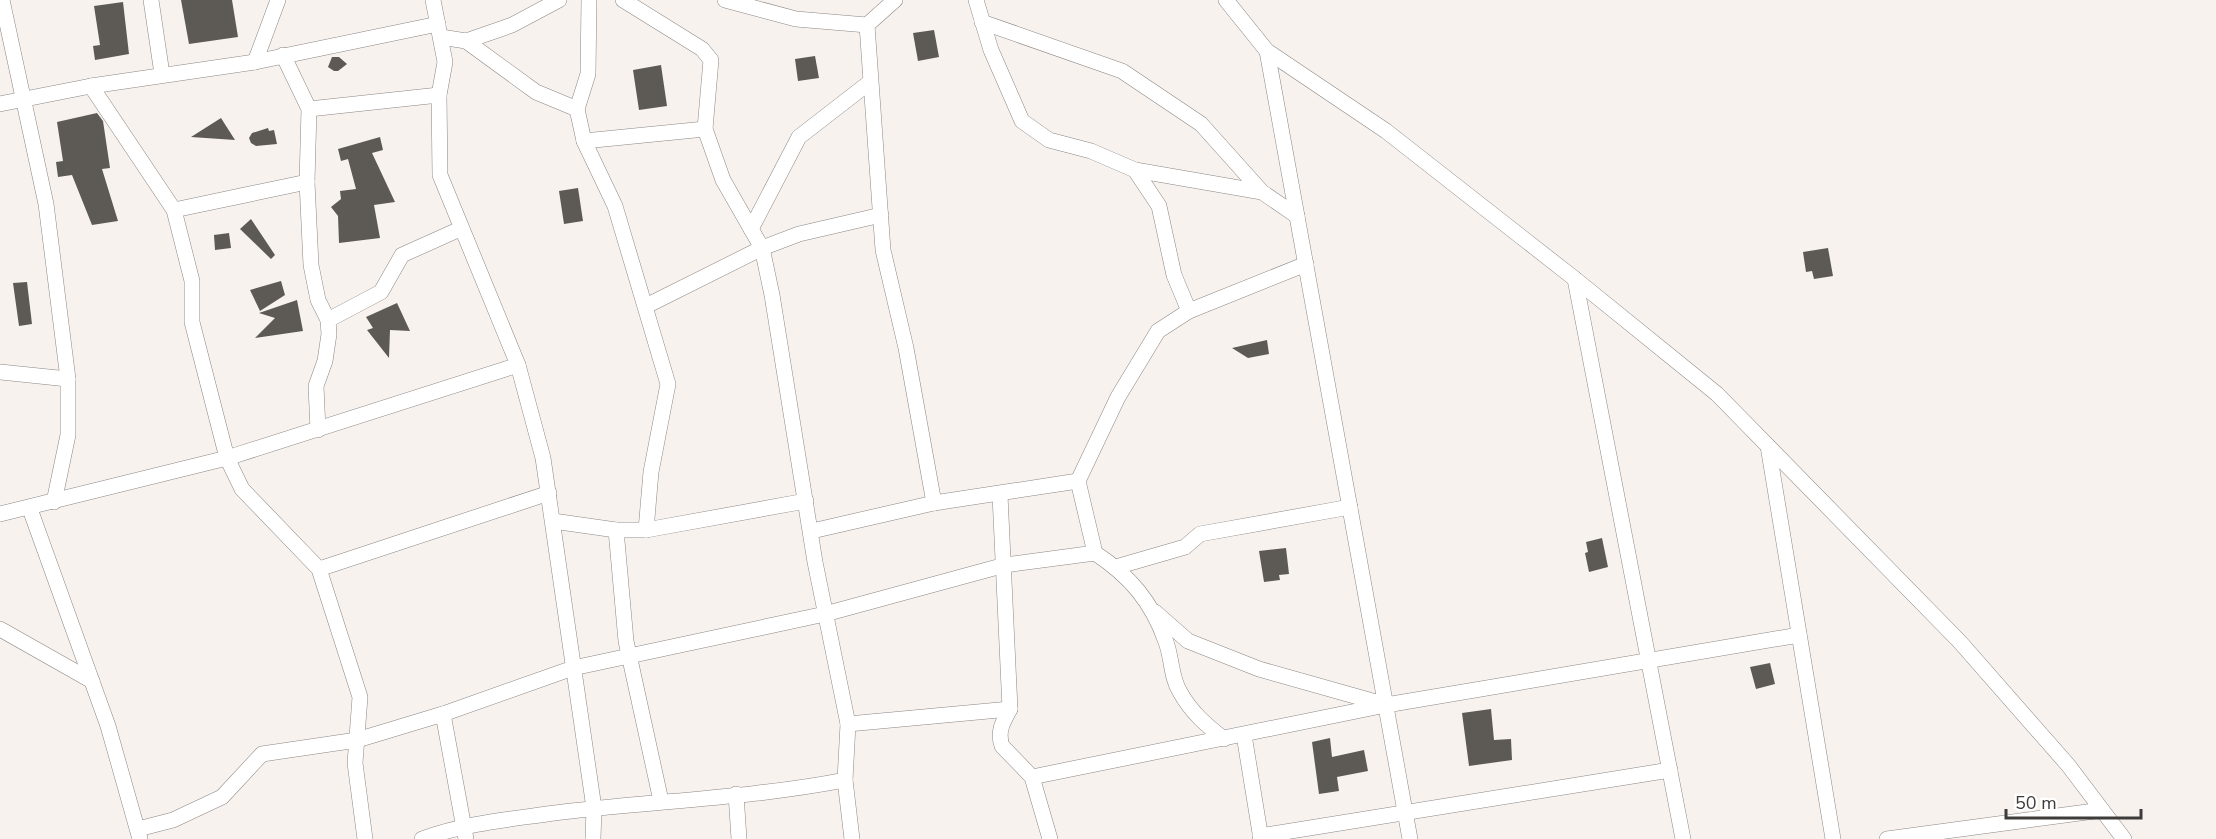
<svg xmlns="http://www.w3.org/2000/svg" width="2216" height="839" viewBox="0 0 2216 839" font-family="'Nunito Sans',sans-serif">
	<style>
		.building { fill: #5d5a56 }
		.lines { fill: none; stroke-linecap: round; stroke-linejoin: round }
		.street-casing { stroke: #8c8784; stroke-width: 16 }
		.street { stroke: #fff; stroke-width: 15 }
	</style>
	<rect width="100%" height="100%" fill="#f8f2ef"/>
	<!-- building -->
	<g class="building">
		<polygon points="181,0 232,0 238,37 189,44"/>
		<polygon points="123,2 129,54 95,60 93,46 100,45 94,6"/>
		<polygon points="934,30 939,57 918,61 913,33"/>
		<polygon points="815,56 819,78 798,81 795,59"/>
		<polygon points="332,57 339,57 347,64 338,71 334,71 328,67"/>
		<polygon points="661,65 667,106 639,110 633,70"/>
		<polygon points="97,113 103,121 110,168 102,169 118,221 92,225 72,175 58,177 56,162 63,161 57,122"/>
		<polygon points="221,118 235,140 191,137"/>
		<polygon points="268,128 269,131 274,130 277,144 256,146 251,143 249,138 252,133"/>
		<polygon points="380,137 383,150 372,153 395,202 374,205 380,238 339,243 338,216 331,207 341,199 340,191 356,189 348,159 341,161 338,149"/>
		<polygon points="578,188 583,221 564,224 559,191"/>
		<polygon points="251,219 275,255 271,259 240,229"/>
		<polygon points="229,233 231,248 215,250 214,235"/>
		<polygon points="1828,248 1833,276 1814,279 1812,271 1806,272 1803,252"/>
		<polygon points="281,281 285,295 260,311 250,290"/>
		<polygon points="27,282 32,324 19,326 13,283"/>
		<polygon points="297,300 303,331 255,338 275,318 259,313"/>
		<polygon points="397,303 410,331 390,330 389,358 367,330 373,328 366,317"/>
		<polygon points="1267,340 1269,354 1248,358 1232,348"/>
		<polygon points="1602,538 1608,567 1589,572 1585,553 1588,552 1586,542"/>
		<polygon points="1286,548 1289,574 1279,575 1280,580 1264,582 1259,551"/>
		<polygon points="1770,663 1775,684 1756,689 1750,667"/>
		<polygon points="1491,709 1494,740 1511,739 1512,760 1469,766 1462,713"/>
		<polygon points="1330,738 1332,757 1364,750 1368,771 1337,777 1339,791 1319,794 1312,742"/>
	</g>
	<g class="lines">
		<defs>
			<g id="street">
				<polyline points="2,0 46,204 68,379 68,435 54,502"/>
				<polyline points="151,0 162,74"/>
				<polyline points="433,0 445,62 439,95 440,175 518,365 543,458 594,808 593,839"/>
				<polyline points="589,0 588,74 577,109 584,141 615,206 668,384 651,472 646,530"/>
				<polyline points="623,0 702,49 711,60 705,129 723,180 762,248 772,295 815,562 848,724 845,780 852,839"/>
				<polyline points="725,0 796,19 867,25"/>
				<polyline points="895,0 867,25 883,250 906,348 934,503"/>
				<polyline points="976,0 991,50 1022,121 1049,140 1091,151 1135,170 1159,206 1174,275 1189,311"/>
				<polyline points="1226,0 1267,51 1386,131 1575,279 1717,394 1960,642 2068,765 2124,839"/>
				<polyline points="982,22 1122,71 1201,124 1262,192"/>
				<polyline points="441,37 466,41 512,25 559,0"/>
				<polyline points="466,41 536,92 577,109"/>
				<polyline points="1267,51 1410,839"/>
				<polyline points="283,55 309,109 307,182 311,265 318,300 328,320 329,334 325,361 316,386 318,430"/>
				<polyline points="255,62 278,0"/>
				<polyline points="91,86 174,210 192,281 192,322 227,458 242,489 319,569 360,697 355,763 365,839"/>
				<polyline points="0,104 91,86 255,62 438,24"/>
				<polyline points="309,109 439,95"/>
				<polyline points="584,141 705,129"/>
				<polyline points="1135,170 1262,192 1297,216"/>
				<polyline points="174,210 307,182"/>
				<polyline points="751,229 799,137 870,82"/>
				<polyline points="1575,279 1683,839"/>
				<polyline points="646,306 762,248 799,234 881,215"/>
				<polyline points="328,320 381,292 402,255 460,229"/>
				<polyline points="0,372 68,379"/>
				<polyline points="1768,446 1833,839"/>
				<path d="M1000,495L1010,709C1003,722 997,731 1002,746L1032,777L1050,839"/>
				<polyline points="30,509 108,726 140,839"/>
				<polyline points="0,514 227,458 518,365"/>
				<polyline points="553,521 616,530 646,530 806,501"/>
				<polyline points="616,530 626,641 661,801"/>
				<polyline points="812,531 934,503 1078,481"/>
				<polyline points="1116,567 1185,547 1200,534 1350,507"/>
				<polyline points="319,569 549,493"/>
				<polyline points="1155,612 1188,641 1259,669 1383,704"/>
				<polyline points="0,629 92,681"/>
				<polyline points="443,714 466,839"/>
				<polyline points="848,724 1010,709"/>
				<polyline points="1244,735 1261,839"/>
				<path d="M1224,739C1206,725 1191,712 1180,692C1171,678 1172,658 1166,642C1152,602 1130,576 1095,553L1078,481L1118,397L1158,331L1189,311L1306,264"/>
				<polyline points="1032,777 1386,705 1799,635"/>
				<polyline points="736,794 739,839"/>
				<polyline points="138,829 173,820 222,797 262,754 357,740 443,714 573,668 825,614 1005,565 1095,553"/>
				<polyline points="1260,836 1670,770"/>
				<path d="M422,839C463,824 504,820 547,814C646,801 747,799 845,780"/>
				<polyline points="1887,839 2102,810"/>
			</g>
		</defs>
		<!-- street casing -->
		<use href="#street" class="street-casing"/>
		<!-- street -->
		<use href="#street" class="street"/>
	</g>
	<!-- scale -->
	<path d="M2006 809v9h135v-9" fill="none" stroke="#3e3c3b" stroke-width="3"/>
	<text x="2015" y="809" font-size="18" fill="#3e3c3b" stroke="#ffffff" stroke-width="4.5" paint-order="stroke">50 m</text>
</svg>
